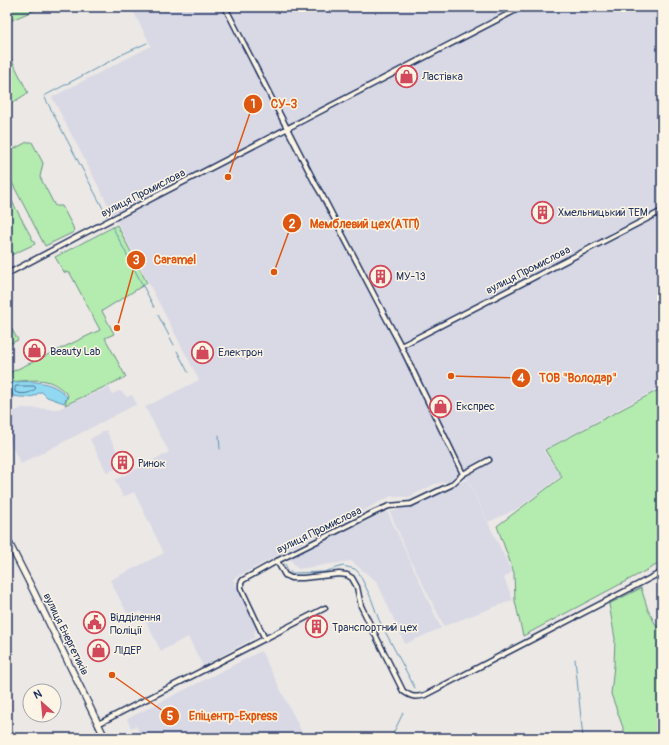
<svg xmlns="http://www.w3.org/2000/svg" width="669" height="745" viewBox="0 0 669 745" font-family="Pangolin,sans-serif">
	<style>
		.built { fill: #d9d9e6 }
		.green { fill: #b4ebae; stroke: #688d86 }
		.water { fill: #90d9f1; stroke: #6195b6 }
		.lines { fill: none; stroke-linecap: round; stroke-linejoin: round }
		.shore { stroke: #4a7399; stroke-width: 1 }
		.stream { stroke: #6195b6; stroke-width: 1 }
		.street-casing { stroke: #1b2f5e; stroke-width: 7 }
		.secondary-casing { stroke: #1b2f5e; stroke-width: 8 }
		.street { stroke: #fcf5e5; stroke-width: 4 }
		.secondary { stroke: #fcf5e5; stroke-width: 5.5 }
		.labels { text-anchor: middle; dominant-baseline: central; stroke-width: 3; stroke-linejoin: round; paint-order: stroke }
		.poi-label { font-size: 11px; fill: #1b2f5e; stroke: #fcf5e5; text-anchor: start }
		.street-label { font-size: 11px; fill: #1b2f5e; stroke: #fcf5e5 }
		.leader { fill: none; stroke: #de5710; stroke-width: 1.5 }
		.callout-dot { fill: #de5710; stroke: #fcf5e5; stroke-width: 1.5 }
		.mark-label { font-size: 12px; text-anchor: middle; font-weight: bold; fill: #fff }
		.callout-label { font-size: 12px; text-anchor: middle; font-weight: bold; fill: #de5710; stroke: #fcf5e5; stroke-width: 3; stroke-linejoin: round; paint-order: stroke }
	</style>
	<rect width="100%" height="100%" fill="#ece8e5"/>
	<filter id="ink" filterUnits="userSpaceOnUse"><feTurbulence type="fractalNoise" baseFrequency=".025" numOctaves="2"/><feDisplacementMap in="SourceGraphic" scale="8" xChannelSelector="R" yChannelSelector="G"/><feConvolveMatrix kernelMatrix="1 2 1 2 8 2 1 2 1" color-interpolation-filters="sRGB"/></filter>
	<g filter="url(#ink)">
		<!-- built -->
		<g class="built">
			<polygon points="131,7 662,7 662,386 543,450 561,476 517,509 488,522 467,478 435,484 409,497 391,496 233,579 256,626 254,638 203,666 188,637 161,651 141,611 129,617 110,580 164,553 134,492 123,497 115,480 169,452 145,407 199,380 52,97 151,46"/>
			<polygon points="109,387 112,394 118,391 122,392 127,397 132,395 137,404 21,464 7,438 7,413 13,412 22,408 58,409"/>
			<polygon points="106,430 119,455 112,458 117,468 107,473 90,439"/>
			<polygon points="467,479 512,572 504,578 513,600 444,626 410,559 390,512 414,505"/>
			<polygon points="387,511 441,628 405,644 377,582 351,561 298,569 289,558"/>
			<polygon points="261,651 305,738 142,738 136,726 131,728 127,719"/>
		</g>
		<!-- green -->
		<g class="green">
			<polygon points="7,7 42,7 7,22"/>
			<polygon points="7,50 28,93 7,106"/>
			<polygon points="27,142 32,142 43,163 40,177 55,206 62,206 73,227 74,232 45,246 7,173 7,147 14,149"/>
			<polygon points="7,192 35,244 7,257"/>
			<path d="M117,225L147,283L102,311L114,334L105,338L126,377L65,405L68,395C62,389 55,383 46,381C38,379 15,381 7,383V374L100,330L70,273L64,272L55,257Z"/>
			<polygon points="7,321 18,340 7,345"/>
			<polygon points="662,388 662,562 523,636 515,601 514,573 497,526 562,477 545,450"/>
			<polygon points="641,588 648,610 657,627 662,624 662,729 659,733 645,736 626,736 611,694 614,665 615,639 609,604"/>
		</g>
		<!-- water -->
		<path class="water" d="M15,382C34,381 54,381 67,397L64,403L47,397L42,392H40C38,393 36,395 34,396C28,398 19,397 13,396L10,389L11,384Z"/>
		<g class="lines">
			<!-- shore -->
			<path class="shore" d="M16,386H34L36,388C31,394 21,395 15,392V389Z"/>
			<!-- stream -->
			<g class="stream">
				<polyline points="107,216 44,96 116,58 123,54 147,43"/>
				<polyline points="113,228 154,307"/>
				<polyline points="158,315 174,345"/>
				<polyline points="177,351 188,372"/>
				<polyline points="219,435 220,449"/>
				<path d="M285,564C287,568 288,572 293,573L324,572L343,566L355,569L359,573L371,598L379,620L415,688"/>
				<polyline points="575,659 583,738"/>
				<polyline points="391,738 403,713"/>
			</g>
			<defs>
				<g id="street">
					<polyline points="225,7 316,185 322,195 384,314 401,346"/>
					<polyline points="7,274 81,235 522,7"/>
					<polyline points="463,474 401,346 662,211"/>
					<path d="M277,561L285,575L291,578H303L339,574L347,575L352,578L357,587L361,606L403,691C411,697 416,698 425,695L662,572"/>
					<polyline points="265,639 241,588 241,583 243,580 277,561 375,512 389,506 411,504 451,485 463,474 489,460"/>
					<polyline points="98,724 325,608"/>
				</g>
				<polyline id="secondary" points="7,539 32,588 105,738"/>
			</defs>
			<!-- street casing -->
			<use href="#street" class="street-casing"/>
			<!-- secondary casing -->
			<use href="#secondary" class="secondary-casing"/>
			<!-- street -->
			<use href="#street" class="street"/>
			<!-- secondary -->
			<use href="#secondary" class="secondary"/>
		</g>
	</g>
	<!-- icons -->
	<defs>
		<symbol id="shop-ring" viewBox="-11 -11 22 22"><circle r="9.5" fill="#fcf5e5" stroke="#d1495b" stroke-width="1.5"/><path d="M-5-2.5h2.3a2.7 3.5 0 0 1 5.4 0H5L5.5 6h-11ZM-1.5-2.5h3a1.5 2.3 0 0 0-3 0Z" fill="#d1495b"/></symbol>
		<symbol id="building-ring" viewBox="-11 -11 22 22"><circle r="9.5" fill="#fcf5e5" stroke="#d1495b" stroke-width="1.5"/><path d="M-4-6H4V6H1V3H-1V6H-4ZM-2.5-4.3h1.7v1.8h-1.7ZM.8-4.3h1.7v1.8H.8ZM-2.5-1h1.7V.8h-1.7ZM.8-1h1.7V.8H.8Z" fill="#d1495b"/></symbol>
		<symbol id="civic-ring" viewBox="-11 -11 22 22"><circle r="9.5" fill="#fcf5e5" stroke="#d1495b" stroke-width="1.5"/><path d="M-.6-6.5H3V-4.5H.6V-3L4-1V1h2V6H-6V1h2V-1L-.6-3ZM-1.2 2.5V6h2.4V2.5Z" fill="#d1495b"/></symbol>
	</defs>
	<g fill-rule="evenodd">
		<use href="#shop-ring" x="394" y="64" width="25" height="25"/>
		<use href="#building-ring" x="530" y="200" width="25" height="25"/>
		<use href="#building-ring" x="368" y="264" width="25" height="25"/>
		<use href="#shop-ring" x="22" y="338" width="25" height="25"/>
		<use href="#shop-ring" x="190" y="340" width="25" height="25"/>
		<use href="#shop-ring" x="428" y="394" width="25" height="25"/>
		<use href="#building-ring" x="110" y="450" width="25" height="25"/>
		<use href="#civic-ring" x="82" y="610" width="25" height="25"/>
		<use href="#building-ring" x="304" y="614" width="25" height="25"/>
		<use href="#shop-ring" x="86" y="638" width="25" height="25"/>
	</g>
	<g class="labels">
		<!-- poi labels -->
		<g class="poi-label">
			<text x="422" y="76">Ластівка</text>
			<text x="558" y="212">Хмельницький ТЕМ</text>
			<text x="396" y="276">МУ-13</text>
			<text x="50" y="351">Beauty Lab</text>
			<text x="218" y="352">Електрон</text>
			<text x="456" y="406">Експрес</text>
			<text x="138" y="463">Ринок</text>
			<text x="110" y="617">Відділення<tspan x="110" dy="13">Поліції</tspan></text>
			<text x="332" y="627">Транспортний цех</text>
			<text x="114" y="650">ЛІДЕР</text>
		</g>
		<!-- street labels -->
		<g class="street-label">
			<text transform="translate(143 193) rotate(-27)">вулиця Промислова</text>
			<text transform="translate(528 270) rotate(-27)">вулиця Промислова</text>
			<text transform="translate(319 530) rotate(-26)">вулиця Промислова</text>
			<text transform="translate(66 634) rotate(64)">вулиця Енергетиків</text>
		</g>
	</g>
	<!-- callouts -->
	<path class="leader" d="M228 177L253 104M274 272L292 223M117 328L136 260M451 376L521 378M112 675L170 716"/>
	<g class="callout-dot">
		<circle cx="228" cy="177" r="4"/>
		<circle cx="274" cy="272" r="4"/>
		<circle cx="117" cy="328" r="4"/>
		<circle cx="451" cy="376" r="4"/>
		<circle cx="112" cy="675" r="4"/>
		<circle cx="253" cy="104" r="10"/>
		<circle cx="292" cy="223" r="10"/>
		<circle cx="136" cy="260" r="10"/>
		<circle cx="521" cy="378" r="10"/>
		<circle cx="170" cy="716" r="10"/>
	</g>
	<g class="mark-label">
		<text x="253" y="108">1</text>
		<text x="292" y="228">2</text>
		<text x="136" y="264">3</text>
		<text x="521" y="382">4</text>
		<text x="170" y="720">5</text>
	</g>
	<g class="callout-label">
		<text x="284" y="108">СУ-3</text>
		<text x="365" y="228">Мемблевий цех(АТП)</text>
		<text x="175" y="264">Caramel</text>
		<text x="578" y="382">ТОВ "Володар"</text>
		<text x="233" y="720">Епіцентр-Express</text>
	</g>
	<!-- margin -->
	<rect width="669" height="745" fill="none" stroke="#fcf5e5" stroke-width="24"/>
	<rect x="12" y="12" width="645" height="721" fill="none" stroke="#1b2f5e" stroke-width="1.5" filter="url(#ink)"/>
	<!-- north arrow -->
	<g transform="translate(42 703) rotate(333)"><circle r="19" fill="#fcf5e5" stroke="#a2a6af"/>
	<path d="M0-3L7 15L0 10L-7 15Z" fill="#d1495b"/>
	<text y="-6" font-size="11" font-weight="bold" text-anchor="middle" fill="#1b2f5e">N</text>
	</g>
</svg>
